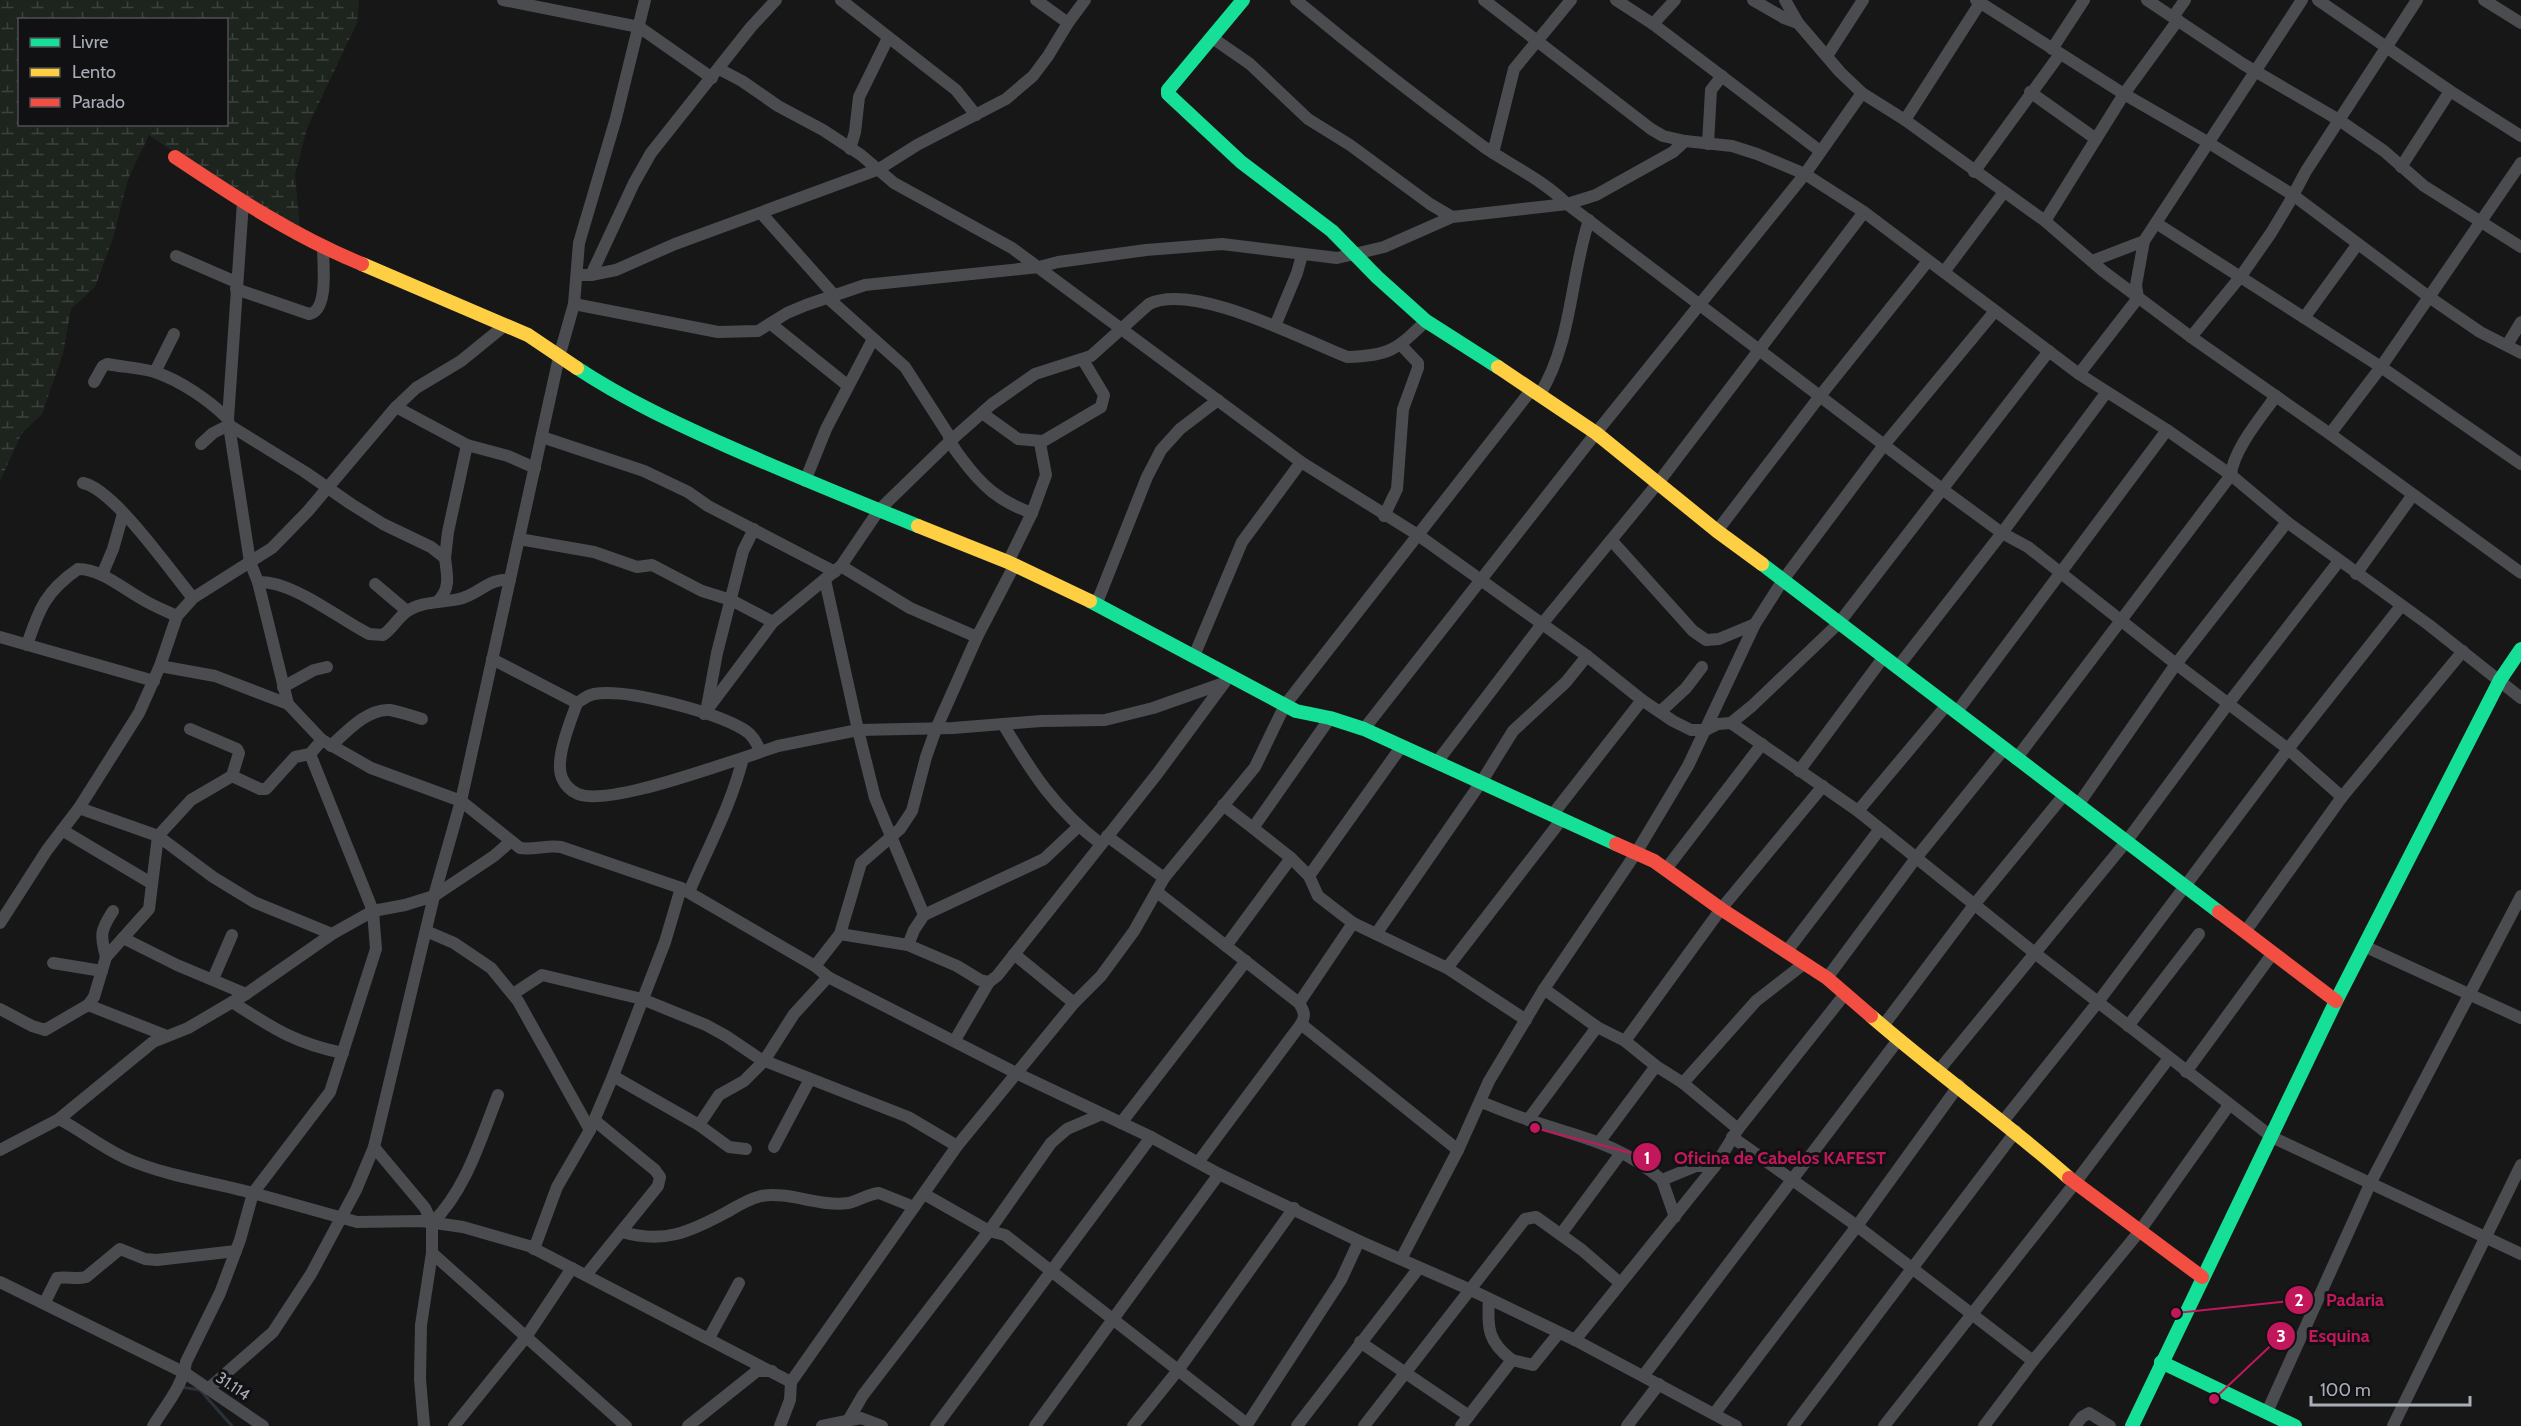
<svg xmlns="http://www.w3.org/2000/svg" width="2521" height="1426" viewBox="0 0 2521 1426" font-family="Cabin,sans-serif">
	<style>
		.wetland { fill: url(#wetland-marsh); fill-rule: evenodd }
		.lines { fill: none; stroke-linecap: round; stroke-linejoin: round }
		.stream { stroke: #2a3239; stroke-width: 3 }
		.street { stroke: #4b4c50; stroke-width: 12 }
		.fast { stroke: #16e098; stroke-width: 14 }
		.slow { stroke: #ffcf43; stroke-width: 14 }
		.jam { stroke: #f24e42; stroke-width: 14 }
		.labels { text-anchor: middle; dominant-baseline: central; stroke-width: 6; stroke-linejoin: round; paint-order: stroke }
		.street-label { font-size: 16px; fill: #a8adb8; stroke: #111113 }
		.leader { fill: none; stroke: #c2185b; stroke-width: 2 }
		.callout-dot { fill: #c2185b; stroke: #111113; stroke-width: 2 }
		.mark-label { font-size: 18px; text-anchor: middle; font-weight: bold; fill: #fff }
		.callout-label { font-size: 18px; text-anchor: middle; font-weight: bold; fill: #c2185b; stroke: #111113; stroke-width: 6; stroke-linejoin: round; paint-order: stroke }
	</style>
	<defs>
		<pattern id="wetland-marsh" width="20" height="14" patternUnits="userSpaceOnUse" patternTransform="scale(1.5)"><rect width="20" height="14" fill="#1d241e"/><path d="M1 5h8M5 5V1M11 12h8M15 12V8" fill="none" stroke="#3b413d"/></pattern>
	</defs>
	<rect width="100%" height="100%" fill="#171717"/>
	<!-- wetland -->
	<path class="wetland" d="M0,0H359L357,23L307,128L295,175L300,228L218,182L149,135L128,179L113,238L95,287L71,309L63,354L42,414L22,433L0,481ZM20,20H226V124H20Z"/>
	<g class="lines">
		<!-- stream -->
		<polyline class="stream" points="181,1387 200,1390 232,1426"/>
		<!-- street -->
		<g class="street">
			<polyline points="503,0 639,27 712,78"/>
			<polyline points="841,0 956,90 976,115"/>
			<polyline points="1036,0 1068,23"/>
			<path d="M1296,0C1357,51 1420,100 1484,147C1512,166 1543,180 1567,204L1942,489L2002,533L2028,547L2176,664L2288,749L2342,797"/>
			<polyline points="1484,0 1651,129 1663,136 1685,141 1732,146 1757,154 1805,174 1864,212 2079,374 2167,430 2231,475 2287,522 2429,625 2521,698"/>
			<polyline points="1616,0 1653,24 1820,151"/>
			<polyline points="1753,0 1784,18 1798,23"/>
			<polyline points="1785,0 1798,23 1840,72 1862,93 1905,120 2045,221 2103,271 2191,337 2330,434 2521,573"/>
			<polyline points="1976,0 2124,94 2209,143 2293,195 2429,297 2480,332 2521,353"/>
			<polyline points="2147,0 2243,64 2339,120 2384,151 2424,186 2521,247"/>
			<polyline points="2318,0 2450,91 2521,136"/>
			<polyline points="2484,0 2521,23"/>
			<polyline points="2173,17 2185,0"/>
			<polyline points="1653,24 1675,0"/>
			<polyline points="1211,37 1250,64 1308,119 1350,145 1430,204 1452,217"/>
			<polyline points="2052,49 2084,0"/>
			<polyline points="1827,56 1863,0"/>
			<polyline points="719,69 742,81 778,106 823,130 861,155 894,183 1012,248 1301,462 1418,535 1587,656 1642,700 1673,721 1691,730 1706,730 1718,724 1731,723 1858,811 2036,954 2272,1137 2521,1254"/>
			<polyline points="2030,92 2096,139"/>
			<polyline points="1905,120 1980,3"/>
			<polyline points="1708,144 1711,90 1722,76"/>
			<polyline points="850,149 855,132 859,97 888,38"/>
			<polyline points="1493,153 1514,69 1571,0"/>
			<polyline points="2401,167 2450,91"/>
			<polyline points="1974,172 2060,54"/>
			<polyline points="761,213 834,295"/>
			<polyline points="2045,221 2124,94 2178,20"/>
			<polyline points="2156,223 2381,367 2521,464"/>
			<polyline points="176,256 236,282"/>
			<polyline points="2092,261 2144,241"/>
			<polyline points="1944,272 2004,192"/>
			<polyline points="578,275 591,275 616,270 675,244 879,169 917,145 1006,99 1033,76 1048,56 1068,23 1085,0"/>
			<polyline points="591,275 634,183 651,153 751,27 776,0"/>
			<path d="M236,289L309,314C329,311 323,264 323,248"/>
			<path d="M828,298L905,367L948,434C950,444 956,451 962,459C982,486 1000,502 1032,513"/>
			<polyline points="574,304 718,332 758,331 787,313 806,305 865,285 1039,267 1058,262 1146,250 1222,244 1337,258 1384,247 1452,217 1567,204 1596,195 1673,152 1685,141"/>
			<polyline points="2304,318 2357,245"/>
			<polyline points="771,324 847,385"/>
			<polyline points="1275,326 1297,273 1302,255"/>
			<polyline points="2191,337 2241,276 2271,233 2289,203 2306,171 2417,0"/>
			<polyline points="2507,345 2521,322"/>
			<polyline points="155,372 174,334"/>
			<polyline points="2079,374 2138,298 2136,285 2144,241 2302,0"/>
			<path d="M94,382L103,366L107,364C123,367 140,368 155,372C181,381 209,400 228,419"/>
			<path d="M1540,394C1572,342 1570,278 1589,220"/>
			<polyline points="396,407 467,445 508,456 535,468"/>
			<polyline points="982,413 1018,439 1042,441"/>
			<polyline points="2330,434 2381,367 2521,163"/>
			<polyline points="542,437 644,471 688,492 708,506 835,572"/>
			<path d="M201,444L213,433L229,425L305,472L351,504L383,524L431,547L445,558C447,575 451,588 438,601"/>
			<polyline points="805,481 826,429 873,339"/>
			<path d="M83,483C114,489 171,572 193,598"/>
			<polyline points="1384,516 1397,489 1403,409 1418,368 1418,363 1401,345"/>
			<polyline points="1717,531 1820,396 1928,261"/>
			<polyline points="519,539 594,552 637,567 652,565 702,591 731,600 773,622"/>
			<polyline points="1612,541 1693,631 1706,640 1719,639 1755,624"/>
			<polyline points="445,558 448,532 467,445"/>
			<polyline points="1008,562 1032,513 1046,475 1040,443 1101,407 1104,395 1083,360"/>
			<polyline points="841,566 910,608 977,637"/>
			<polyline points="2356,574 2412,496"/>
			<polyline points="102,575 113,549 123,514"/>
			<polyline points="825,580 858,730 875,798 924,915"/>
			<path d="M258,582C289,580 333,614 360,629L369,634L383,635C392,629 397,619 406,612C420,601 442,603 459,599C478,595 490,577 510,580"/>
			<polyline points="375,584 407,611"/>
			<polyline points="1096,605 1147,477 1161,450 1180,429 1218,400"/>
			<polyline points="0,637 154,681"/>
			<path d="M27,645C39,609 46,591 78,569C101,569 122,588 142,599C153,606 166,611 177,616"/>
			<polyline points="1194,656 1242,542 1301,462"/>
			<polyline points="492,659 577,703"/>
			<polyline points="160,666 215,676 288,704"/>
			<polyline points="1897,668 2002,533 2106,393"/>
			<polyline points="283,687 314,670 327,667"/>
			<polyline points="707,707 717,653 743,551 754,529"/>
			<polyline points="1660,712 1686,688 1702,667"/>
			<polyline points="1956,713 2167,430"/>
			<path d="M704,714L773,622L841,566L879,510L949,442L992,404L1035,374L1091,356L1149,304C1194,282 1301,339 1347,357C1389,356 1396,350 1426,321"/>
			<polyline points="1330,718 1253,828 1291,858 1309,876 1318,896 1353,923 1447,968 1526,1020"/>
			<polyline points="1731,723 1752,706 1839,623 2049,351"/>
			<path d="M1003,724C1032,773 1055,809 1101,844"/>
			<polyline points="190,729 237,749 239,753 232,776"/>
			<polyline points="1364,729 1596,433 1805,174 1862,93"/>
			<path d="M322,740L371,768L461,801L520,848C534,850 547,845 561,847L681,888L815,966L828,977L1016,1073L1151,1137L1219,1174L1359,1241L1471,1290L1575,1340L1736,1426"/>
			<path d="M331,746C346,732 368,708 390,710C401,712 412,716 422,719"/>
			<path d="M760,750C756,742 752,734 743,729C714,712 627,688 594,694C588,695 583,699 577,703C571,720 554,760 562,778C565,785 571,791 578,794C608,806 709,768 743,758L778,746L858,730L953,728L1041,721L1105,720L1153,708L1224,683"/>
			<path d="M2016,759L2231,475C2233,450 2261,417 2276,396"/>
			<polyline points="1437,762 1542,624 1658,483 1864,212"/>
			<polyline points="1799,771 1883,658"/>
			<polyline points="1223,805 1253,828"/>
			<polyline points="2078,805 2176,664 2287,522"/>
			<polyline points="79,808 158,836 213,877 254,902 332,934"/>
			<polyline points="1858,811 1946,706"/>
			<polyline points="1553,814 1642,700"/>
			<polyline points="62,830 151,883"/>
			<polyline points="1107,836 1164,878"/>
			<polyline points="1666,869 1762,744"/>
			<polyline points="1309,876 1401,747"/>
			<path d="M689,892C708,847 731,806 743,758"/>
			<path d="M1157,892L1299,1003C1304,1011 1306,1016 1301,1024L1199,1161"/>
			<polyline points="0,923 47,850 79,808 139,713 160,666 177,616 193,598 272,548 308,511 396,407 416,388 461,361 504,326"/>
			<polyline points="426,931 454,943 491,968 518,1001 590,1130"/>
			<polyline points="2245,932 2342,797 2463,651"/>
			<polyline points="840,934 908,945 957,966 980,980 989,982 997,976 1157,774 1225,682"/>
			<polyline points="1376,934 1482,781 1513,731 1566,682 1587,656"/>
			<polyline points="123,938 177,965 246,994"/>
			<polyline points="908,945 914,930 924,915 1044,859 1078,827"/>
			<polyline points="1226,946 1291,858"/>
			<polyline points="2364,946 2521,1018"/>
			<polyline points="1787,951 1880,829"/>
			<polyline points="1014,954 1074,1003"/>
			<path d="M106,957C100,935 100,931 113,911"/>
			<polyline points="53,963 102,971"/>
			<polyline points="815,966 840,934 861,863 900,829 912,811 926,757 936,729 977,637 1014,566"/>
			<polyline points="1447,968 1562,819"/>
			<polyline points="1827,978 1916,858 2004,749"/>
			<polyline points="213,979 232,935"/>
			<polyline points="1544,989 1597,1027 1625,1041 1656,1066 1683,1083 1738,1129"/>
			<polyline points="513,994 542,975 642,999 706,1025 726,1036 760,1059 908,1117 957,1146"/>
			<path d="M232,1002C273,1028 294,1043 343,1053"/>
			<polyline points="1299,1003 1353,923"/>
			<polyline points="88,1005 167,1036"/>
			<polyline points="0,1009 32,1026 45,1030 88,1005 94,997 106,957 149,909 158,836 191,800 232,776 260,789 266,789 295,757 310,754"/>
			<polyline points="1301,1024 1458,1150"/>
			<polyline points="1883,1026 1974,905 2064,795"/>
			<polyline points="2128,1026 2199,934"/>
			<polyline points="955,1040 989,982"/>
			<polyline points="1625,1041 1721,909 1823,786"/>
			<polyline points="1939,1070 2126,842 2228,704 2339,561"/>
			<polyline points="2186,1072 2273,953"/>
			<polyline points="613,1076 699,1125 729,1147 746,1149"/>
			<polyline points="1683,1083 1756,1001 1805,963"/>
			<path d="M1481,1102C1497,1108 1513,1115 1529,1120C1581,1138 1618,1142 1662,1180L1696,1166H1715"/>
			<path d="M59,1119C84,1132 106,1151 132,1161C171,1177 213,1182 253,1193L330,1092L376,949L373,911L310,754L322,740L288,704L258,582L250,562L228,419L243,202"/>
			<polyline points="1528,1120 1597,1027"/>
			<polyline points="2004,1120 2098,1002 2288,749 2401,606"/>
			<polyline points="1121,1123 1246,961"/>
			<polyline points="699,1125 719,1095 744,1081 764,1061 794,1014 828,977"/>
			<polyline points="1732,1137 1857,1226 2033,1361"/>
			<polyline points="1600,1141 1656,1066"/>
			<polyline points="774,1147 810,1079"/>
			<polyline points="0,1150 59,1119 153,1042 188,1028 246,994 332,934 373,911 405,905 434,896 461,801 559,357 574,304 579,243 616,118 645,0"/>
			<polyline points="1662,1180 1675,1217"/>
			<polyline points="924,1194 989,1231 1005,1235 1247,1424"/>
			<path d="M432,1223C466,1190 481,1138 498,1095"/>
			<path d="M622,1232C664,1244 690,1232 727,1212C737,1206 749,1199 761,1196C789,1191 819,1207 848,1203C858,1201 868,1194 879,1193L914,1207"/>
			<polyline points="1561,1234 1621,1153"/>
			<polyline points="534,1249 557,1187 590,1130 613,1076 665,942 681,888"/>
			<polyline points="432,1253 626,1426"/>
			<polyline points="1401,1259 1458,1150 1489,1081 1544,989 1636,853 1688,766 1755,624 1783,580 1884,445 1995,311"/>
			<polyline points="586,1275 658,1186 660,1177 655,1170 594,1120"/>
			<polyline points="0,1282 185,1373 263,1426"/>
			<path d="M1489,1299C1487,1328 1488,1342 1512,1360"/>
			<path d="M45,1302L57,1278C67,1276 76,1280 86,1277L120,1249L145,1259L157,1260L236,1251"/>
			<polyline points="709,1338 739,1283"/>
			<polyline points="1575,1340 1715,1166 1738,1129 1845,994"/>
			<polyline points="1360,1342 1469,1416"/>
			<polyline points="1644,1375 1898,1040"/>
			<polyline points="208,1389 273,1332 311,1274 356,1190 374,1147"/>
			<polyline points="2267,1412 2371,1182 2521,896"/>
			<polyline points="1714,1414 1857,1226 1959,1085"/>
			<polyline points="849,1419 863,1395 989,1231 1051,1143 1067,1129 1102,1114"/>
			<path d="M153,1426C165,1406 183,1386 186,1362L220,1293L240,1240L253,1193L357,1222L421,1221L463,1227L529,1246L791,1382"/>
			<polyline points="424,1426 420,1379 421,1325 432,1253 432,1223 425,1208 374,1147 434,896 494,856 510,842"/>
			<polyline points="454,1426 526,1337 572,1268"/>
			<polyline points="688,1426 757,1371 772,1371"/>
			<polyline points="780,1426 790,1400 791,1382 957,1146 1074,1003 1101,976 1134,931 1164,878 1255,767 1285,705 1532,389"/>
			<polyline points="822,1426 861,1418 882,1426"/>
			<polyline points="936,1426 1151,1137"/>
			<polyline points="1035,1426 1219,1174"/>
			<polyline points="1133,1426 1179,1369 1294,1208"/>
			<polyline points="1246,1426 1341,1280 1359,1241"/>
			<polyline points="1297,1426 1418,1269"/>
			<polyline points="1364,1426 1525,1219 1536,1217 1582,1250 1620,1283"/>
			<polyline points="1461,1426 1512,1360 1533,1365 1558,1334"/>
			<polyline points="1627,1426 1659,1384"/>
			<polyline points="1793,1426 2016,1131"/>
			<polyline points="1884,1426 2075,1183 2169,1058"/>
			<polyline points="1984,1426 2033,1361 2139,1232 2229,1105"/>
			<polyline points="2075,1426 2082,1417 2089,1413 2110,1426"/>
			<polyline points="2393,1426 2521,1165"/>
		</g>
		<!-- fast -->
		<g class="fast">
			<polyline points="1243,0 1168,90 1168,94 1241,162 1332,231 1377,277 1426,321 1498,367"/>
			<path d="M577,368C624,399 675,423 727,446C790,474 854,500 918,526"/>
			<polyline points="1762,564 2219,912"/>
			<polyline points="1090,601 1296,711 1330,718 1364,729 1616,844"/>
			<polyline points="2161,1362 2295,1426"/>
			<polyline points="2132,1426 2336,1001 2500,680 2521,649"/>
		</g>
		<!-- slow -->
		<g class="slow">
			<polyline points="362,264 528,335 577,368"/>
			<polyline points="1498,367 1596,433 1717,531 1762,564"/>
			<polyline points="918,526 1008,562 1090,601"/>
			<path d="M1871,1016C1935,1072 2005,1121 2069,1178"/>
		</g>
		<!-- jam -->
		<g class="jam">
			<path d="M175,157C235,197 295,237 362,264"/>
			<polyline points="1616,844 1654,861 1721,909 1827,978 1871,1016"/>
			<polyline points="2219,912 2336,1001"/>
			<polyline points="2069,1178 2202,1277"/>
		</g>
	</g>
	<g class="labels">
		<!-- street labels -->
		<g class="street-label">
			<text transform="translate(233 1386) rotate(34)">31.114</text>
		</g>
	</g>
	<!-- callouts -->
	<path class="leader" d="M1535 1128L1647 1157M2176 1313L2299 1300M2214 1399L2281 1336"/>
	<g class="callout-dot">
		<circle cx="1535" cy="1128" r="6"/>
		<circle cx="2176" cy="1313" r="6"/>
		<circle cx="2214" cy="1399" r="6"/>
		<circle cx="1647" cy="1157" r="15"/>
		<circle cx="2299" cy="1300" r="15"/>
		<circle cx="2281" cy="1336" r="15"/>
	</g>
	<g class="mark-label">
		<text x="1647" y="1164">1</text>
		<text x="2299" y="1306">2</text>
		<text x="2281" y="1342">3</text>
	</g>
	<g class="callout-label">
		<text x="1780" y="1164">Oficina de Cabelos KAFEST</text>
		<text x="2355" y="1306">Padaria</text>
		<text x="2339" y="1342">Esquina</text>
	</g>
	<!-- legend -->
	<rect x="18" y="18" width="210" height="108" fill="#111113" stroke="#4d4f55" stroke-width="1.5"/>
	<rect x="30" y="38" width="30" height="9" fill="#16e098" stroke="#4d4f55" stroke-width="1.5"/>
	<text x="72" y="48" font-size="18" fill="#a8adb8">Livre</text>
	<rect x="30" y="68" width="30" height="9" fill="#ffcf43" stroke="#4d4f55" stroke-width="1.5"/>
	<text x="72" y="78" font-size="18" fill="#a8adb8">Lento</text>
	<rect x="30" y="98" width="30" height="9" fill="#f24e42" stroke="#4d4f55" stroke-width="1.5"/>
	<text x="72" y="108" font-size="18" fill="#a8adb8">Parado</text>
	<!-- scale -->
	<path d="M2311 1396v9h159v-9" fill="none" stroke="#a8adb8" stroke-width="3"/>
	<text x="2320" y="1396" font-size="18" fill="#a8adb8" stroke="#111113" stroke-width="4.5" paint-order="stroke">100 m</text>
</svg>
